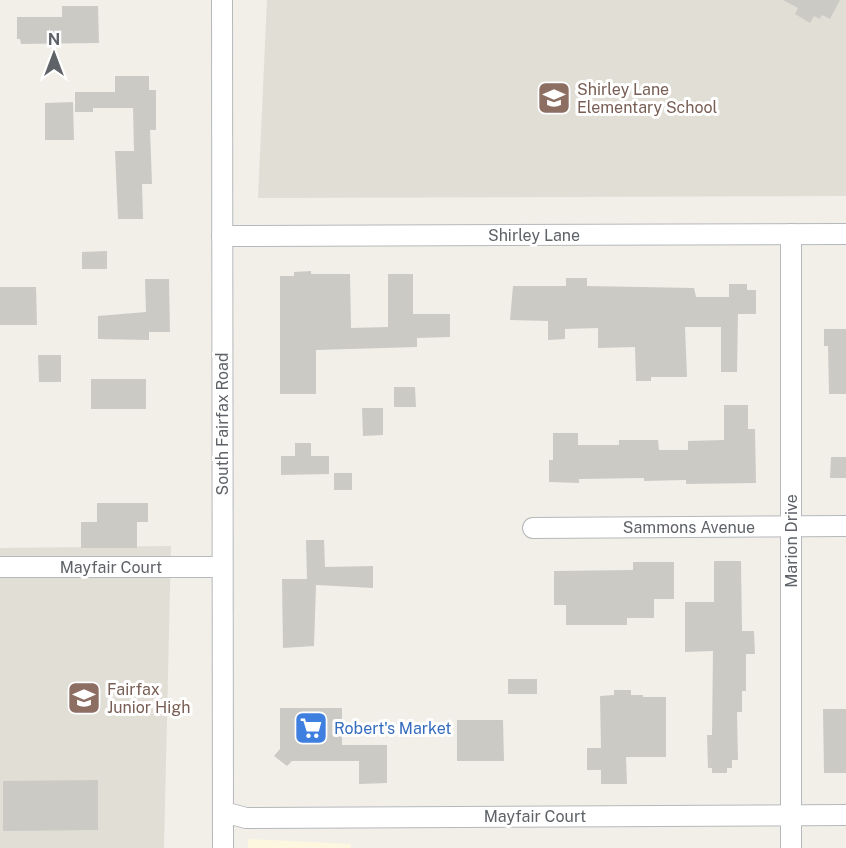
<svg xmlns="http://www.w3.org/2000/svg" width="846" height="848" viewBox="0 0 846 848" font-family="'Public Sans',sans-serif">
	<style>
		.commercial { fill: #fef7e0 }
		.education { fill: #e1ded6 }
		.building { fill: #cccac5 }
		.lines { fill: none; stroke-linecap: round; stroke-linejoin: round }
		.minor-casing { stroke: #b5b8bc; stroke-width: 22 }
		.minor { stroke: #fff; stroke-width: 20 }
		.labels { text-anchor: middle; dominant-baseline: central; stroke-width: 6; stroke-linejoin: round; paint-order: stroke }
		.education-label { font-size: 16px; fill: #785e54; stroke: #fff; text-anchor: start }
		.street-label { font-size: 16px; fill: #5f6368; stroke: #fff }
		.shop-label { font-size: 16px; fill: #366cbe; stroke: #fff; text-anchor: start }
	</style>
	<rect width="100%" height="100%" fill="#f1efe8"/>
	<!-- commercial -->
	<polygon class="commercial" points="248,839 351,844 351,848 248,848"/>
	<!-- education -->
	<g class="education">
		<polygon points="267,0 846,0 846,196 258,198"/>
		<polygon points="171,546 164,848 0,848 0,548"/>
	</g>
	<!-- building -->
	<g class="building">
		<polygon points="783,0 840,0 830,19 822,15 820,19 814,16 810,23 795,14 798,8"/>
		<polygon points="62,6 98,6 99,43 21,44 20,39 17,39 17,17 62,17"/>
		<polygon points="115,76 149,76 149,90 156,90 156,130 150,130 152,184 142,184 143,219 118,219 115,151 134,151 133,108 93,108 93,112 75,112 75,92 115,92"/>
		<polygon points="73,102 74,140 45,140 45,103"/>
		<polygon points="107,251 107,269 82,269 82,252"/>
		<polygon points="311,271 311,274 350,274 351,328 388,327 388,274 413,274 413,314 450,314 450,337 417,338 417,347 316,350 316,394 280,394 280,276 294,276 294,272"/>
		<polygon points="566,278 587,278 587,286 694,288 696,297 729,297 729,284 747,284 747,290 756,290 756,314 738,314 737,372 721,372 721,327 685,327 687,377 651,377 651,381 636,381 635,347 598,348 598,328 565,329 565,339 548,340 548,321 510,320 513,286 566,286"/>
		<polygon points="145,279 169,279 170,332 149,332 149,340 98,339 98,316 146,312"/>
		<polygon points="0,287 36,287 37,325 0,325"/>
		<polygon points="824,329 846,329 846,394 829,394 828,346 824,346"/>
		<polygon points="38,355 61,355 61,382 39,382"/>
		<rect x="91" y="379" width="55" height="30"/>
		<polygon points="394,387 415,387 416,407 394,407"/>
		<polygon points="724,405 748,405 748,429 755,429 756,483 686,484 686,480 644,481 644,478 579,479 579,483 549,482 549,460 553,460 553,433 578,433 578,445 619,445 619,440 658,440 659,450 688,450 688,441 724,440"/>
		<polygon points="362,408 383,408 383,435 363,436"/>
		<polygon points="295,443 311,443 311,456 329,456 329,474 281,475 281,456 295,456"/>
		<polygon points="831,457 846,457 846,478 830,478"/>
		<rect x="334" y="473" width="18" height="17"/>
		<polygon points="97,503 148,503 148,522 137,522 137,548 81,548 81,522 97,522"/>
		<polygon points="306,540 324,540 325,567 373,566 373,588 316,585 314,646 283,648 282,579 307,579"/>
		<polygon points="714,561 741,561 742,631 754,631 755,654 746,654 746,691 742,691 742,712 737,712 738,760 732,760 732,768 727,768 727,773 712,773 712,768 708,768 707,735 712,735 713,651 685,652 685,602 714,602"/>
		<polygon points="633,562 674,562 674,599 654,599 654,618 627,618 627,625 566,625 566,605 554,605 554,571 633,570"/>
		<rect x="508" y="679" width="29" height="15"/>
		<polygon points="614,690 631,690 631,695 643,695 643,697 666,697 666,757 626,757 627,784 601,784 601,770 587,770 587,748 601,748 600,696 614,695"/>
		<polygon points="280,708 342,708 342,745 387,745 387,783 359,784 359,761 292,761 287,766 274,756 280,749"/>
		<polygon points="823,709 846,709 846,773 824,773"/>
		<polygon points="457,720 503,720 504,761 457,761"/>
		<polygon points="98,780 98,830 3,831 3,781"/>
	</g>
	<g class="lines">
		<defs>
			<g id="minor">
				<polyline points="222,0 223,848"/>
				<polyline points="791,234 791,848"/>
				<polyline points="222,236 846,234"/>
				<polyline points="533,528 846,526"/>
				<polyline points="0,567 221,567"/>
				<polyline points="224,812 246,818 846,815"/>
			</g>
		</defs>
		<!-- minor casing -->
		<use href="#minor" class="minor-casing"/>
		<!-- minor -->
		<use href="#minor" class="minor"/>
	</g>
	<!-- icons -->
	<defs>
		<symbol id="school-square" viewBox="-11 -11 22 22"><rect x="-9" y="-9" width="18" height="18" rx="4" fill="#8d6e63" stroke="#fff"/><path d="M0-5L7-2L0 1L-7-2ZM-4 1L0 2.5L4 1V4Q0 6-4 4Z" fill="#fff"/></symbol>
		<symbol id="supermarket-square" viewBox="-11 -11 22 22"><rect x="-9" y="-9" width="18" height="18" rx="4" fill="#3f7fe0" stroke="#fff"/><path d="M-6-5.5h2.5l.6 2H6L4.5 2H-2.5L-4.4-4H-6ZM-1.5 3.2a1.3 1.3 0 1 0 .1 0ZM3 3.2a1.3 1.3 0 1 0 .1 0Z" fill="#fff"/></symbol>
	</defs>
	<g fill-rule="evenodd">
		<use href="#school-square" x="535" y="79" width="38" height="38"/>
		<use href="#school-square" x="65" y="679" width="38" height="38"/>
		<use href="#supermarket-square" x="292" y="709" width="38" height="38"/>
	</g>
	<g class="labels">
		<!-- education labels -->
		<g class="education-label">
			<text x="577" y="89">Shirley Lane<tspan x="577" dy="18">Elementary School</tspan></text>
			<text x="107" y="689">Fairfax<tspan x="107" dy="18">Junior High</tspan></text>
		</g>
		<!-- street labels -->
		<g class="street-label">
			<text x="534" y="235">Shirley Lane</text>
			<text transform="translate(222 424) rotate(-90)">South Fairfax Road</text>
			<text x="689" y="527">Sammons Avenue</text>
			<text transform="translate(791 541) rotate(-90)">Marion Drive</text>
			<text x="111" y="567">Mayfair Court</text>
			<text x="535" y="816">Mayfair Court</text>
		</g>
		<!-- shop labels -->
		<g class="shop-label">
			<text x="334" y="728">Robert's Market</text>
		</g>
	</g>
	<!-- north arrow -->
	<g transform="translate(54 54)" stroke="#ffffff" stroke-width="4.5" paint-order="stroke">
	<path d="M0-4.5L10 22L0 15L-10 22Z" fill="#5f6368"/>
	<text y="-9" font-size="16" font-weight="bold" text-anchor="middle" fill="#5f6368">N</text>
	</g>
</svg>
